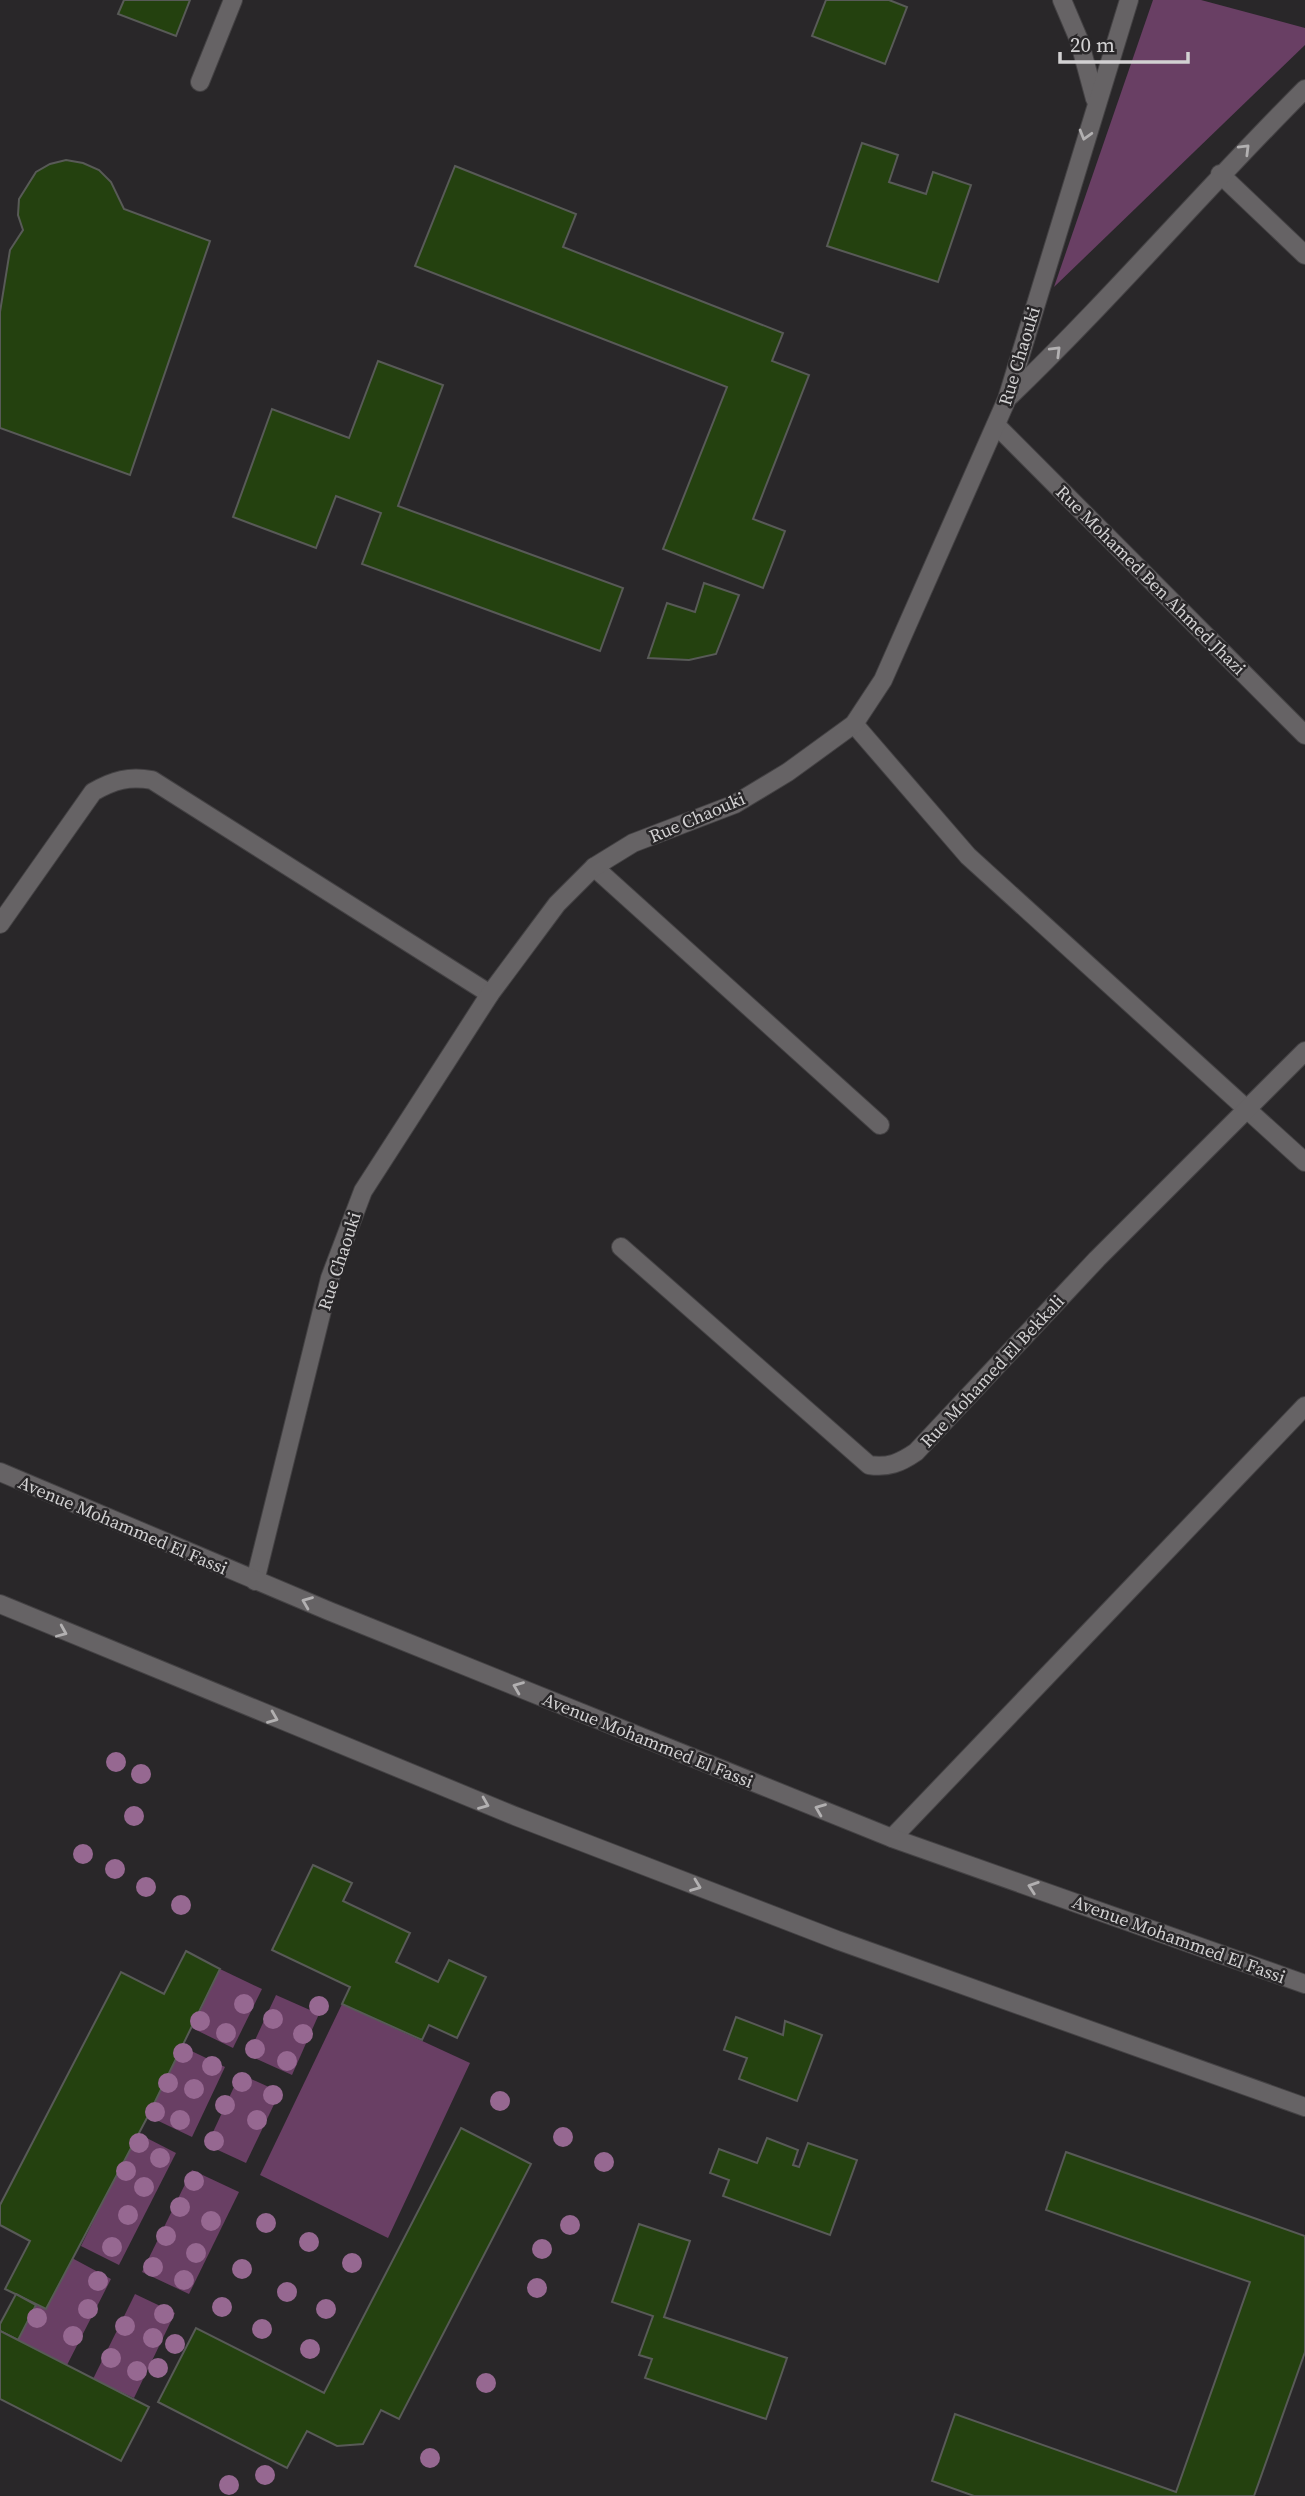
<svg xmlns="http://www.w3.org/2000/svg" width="1305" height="2496" viewBox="0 0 1305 2496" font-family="'Source Serif 4',serif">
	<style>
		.green { fill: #693f64 }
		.building { fill: #24410f; stroke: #585a57; stroke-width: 2 }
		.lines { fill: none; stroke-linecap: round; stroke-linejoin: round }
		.lane-casing { stroke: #444244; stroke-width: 20 }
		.street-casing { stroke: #444244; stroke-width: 20 }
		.secondary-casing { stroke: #444244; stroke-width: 20 }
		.lane { stroke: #666365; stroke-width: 18 }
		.street { stroke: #666365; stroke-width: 18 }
		.secondary { stroke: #666365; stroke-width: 18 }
		.tree { fill: #966891 }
		.oneway { stroke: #b2b0b1 }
		.labels { text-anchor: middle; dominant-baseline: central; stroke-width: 5; stroke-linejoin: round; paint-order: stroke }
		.street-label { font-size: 18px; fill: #d2d1d2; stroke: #292729 }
	</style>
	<rect width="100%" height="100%" fill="#292729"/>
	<!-- green -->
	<g class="green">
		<polygon points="1153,0 1201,0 1305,28 1305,45 1054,287"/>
		<polygon points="220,1969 262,1989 233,2048 192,2028"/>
		<polygon points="276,1995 319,2014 292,2075 248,2055"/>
		<polygon points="342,2004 470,2063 388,2238 260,2175"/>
		<polygon points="181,2046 225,2067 192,2137 148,2116"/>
		<polygon points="240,2074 280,2092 246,2163 207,2145"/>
		<polygon points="137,2133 176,2153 119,2265 81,2246"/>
		<polygon points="192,2170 239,2192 189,2294 142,2272"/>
		<polygon points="72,2258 111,2279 67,2365 18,2340 36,2305 46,2309"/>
		<polygon points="135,2294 175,2313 134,2398 93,2379"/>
	</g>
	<!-- building -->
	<g class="building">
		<polygon points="124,0 190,0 176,36 118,14"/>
		<polygon points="826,0 889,0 907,7 885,64 812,36"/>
		<polygon points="862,143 898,155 889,182 926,194 933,172 971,185 938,282 827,246"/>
		<polygon points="66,160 83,163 99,170 111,182 124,209 210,241 130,475 0,428 0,312 10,250 23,230 18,215 19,199 36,172 50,164"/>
		<polygon points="455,166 576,214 563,247 783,333 772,361 809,375 753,519 785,531 763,588 663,549 727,387 415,266"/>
		<polygon points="378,361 443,385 398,506 623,588 600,651 362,564 381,513 336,496 316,548 233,517 272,409 349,438"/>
		<polygon points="704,583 739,595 716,654 689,660 648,658 667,603 695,612"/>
		<polygon points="313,1865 352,1883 343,1901 410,1933 396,1962 438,1982 449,1960 486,1977 457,2038 429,2025 422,2040 342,2004 350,1987 272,1950"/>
		<polygon points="186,1951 220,1969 148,2116 46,2309 5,2289 30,2241 0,2225 0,2205 121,1972 164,1994"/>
		<polygon points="736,2017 783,2035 785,2021 822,2035 797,2101 739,2079 747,2058 724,2050"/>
		<polygon points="461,2128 531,2164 399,2419 381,2410 363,2444 337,2446 307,2431 287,2468 158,2402 196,2328 324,2393"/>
		<polygon points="767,2138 798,2150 793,2165 799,2167 808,2143 857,2160 830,2235 723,2196 729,2180 710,2173 719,2149 757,2163"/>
		<polygon points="1066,2152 1305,2236 1305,2352 1254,2496 974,2496 932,2481 955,2414 1176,2492 1250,2282 1046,2210"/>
		<polygon points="639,2224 690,2241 664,2317 787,2358 766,2419 645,2378 652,2359 639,2355 653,2316 612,2302"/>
		<polygon points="16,2294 36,2305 18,2340 0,2331 0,2324"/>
		<polygon points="0,2331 149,2407 121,2461 0,2399"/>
	</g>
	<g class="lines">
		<defs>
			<polyline id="lane" points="200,82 233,0"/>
			<g id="street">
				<polyline points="1062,0 1079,40 1095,99"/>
				<polyline points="1220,174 1305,255"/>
				<path d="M1010,396C1112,298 1204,190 1305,89"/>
				<polyline points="996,425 1305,735"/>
				<polyline points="854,724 968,856 1305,1162"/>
				<polyline points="594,867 880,1125"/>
				<path d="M0,924L93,792C114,780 129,776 152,780L490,994"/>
				<path d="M621,1247L869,1465C888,1468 900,1463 916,1452L1097,1259L1305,1051"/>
				<polyline points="255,1581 330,1278 363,1191 490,994 557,904 594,867 633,843 735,804 788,772 854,724 883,680 1007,399 1129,0"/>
				<polyline points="892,1838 1305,1406"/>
			</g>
			<g id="secondary">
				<polyline points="0,1472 329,1611 892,1838 1305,1984"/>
				<polyline points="0,1604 515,1816 837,1940 1305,2107"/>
			</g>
		</defs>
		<!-- lane casing -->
		<use href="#lane" class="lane-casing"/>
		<!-- street casing -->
		<use href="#street" class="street-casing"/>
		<!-- secondary casing -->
		<use href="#secondary" class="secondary-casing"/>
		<!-- lane -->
		<use href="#lane" class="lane"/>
		<!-- street -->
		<use href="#street" class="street"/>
		<!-- secondary -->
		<use href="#secondary" class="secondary"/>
	</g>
	<!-- trees -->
	<g class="tree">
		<circle cx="116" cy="1762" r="10"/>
		<circle cx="141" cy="1774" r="10"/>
		<circle cx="134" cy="1816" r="10"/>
		<circle cx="83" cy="1854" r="10"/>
		<circle cx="115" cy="1869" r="10"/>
		<circle cx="146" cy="1887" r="10"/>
		<circle cx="181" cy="1905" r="10"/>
		<circle cx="244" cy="2004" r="10"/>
		<circle cx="319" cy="2006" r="10"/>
		<circle cx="273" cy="2019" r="10"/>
		<circle cx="200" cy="2021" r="10"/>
		<circle cx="226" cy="2033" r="10"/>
		<circle cx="303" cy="2034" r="10"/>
		<circle cx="255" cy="2049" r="10"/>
		<circle cx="183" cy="2053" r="10"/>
		<circle cx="287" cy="2061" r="10"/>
		<circle cx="212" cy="2066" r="10"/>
		<circle cx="242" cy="2082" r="10"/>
		<circle cx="168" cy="2083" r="10"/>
		<circle cx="194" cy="2089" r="10"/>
		<circle cx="273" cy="2095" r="10"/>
		<circle cx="500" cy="2101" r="10"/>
		<circle cx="225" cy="2105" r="10"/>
		<circle cx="155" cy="2112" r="10"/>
		<circle cx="180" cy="2120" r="10"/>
		<circle cx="257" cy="2120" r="10"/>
		<circle cx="563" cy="2137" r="10"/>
		<circle cx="214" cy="2141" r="10"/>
		<circle cx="139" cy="2143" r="10"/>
		<circle cx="160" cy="2158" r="10"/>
		<circle cx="604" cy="2162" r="10"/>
		<circle cx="126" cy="2171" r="10"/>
		<circle cx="194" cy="2181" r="10"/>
		<circle cx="144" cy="2187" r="10"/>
		<circle cx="180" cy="2207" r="10"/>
		<circle cx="128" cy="2215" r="10"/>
		<circle cx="211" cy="2221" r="10"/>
		<circle cx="266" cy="2223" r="10"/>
		<circle cx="570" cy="2225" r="10"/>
		<circle cx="166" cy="2236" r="10"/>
		<circle cx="309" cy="2242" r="10"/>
		<circle cx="112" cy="2247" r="10"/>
		<circle cx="542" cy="2249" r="10"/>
		<circle cx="196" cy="2253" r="10"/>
		<circle cx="352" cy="2263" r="10"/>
		<circle cx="153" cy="2267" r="10"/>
		<circle cx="242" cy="2269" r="10"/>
		<circle cx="184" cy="2280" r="10"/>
		<circle cx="98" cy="2281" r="10"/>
		<circle cx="537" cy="2288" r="10"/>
		<circle cx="287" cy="2292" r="10"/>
		<circle cx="222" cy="2307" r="10"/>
		<circle cx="88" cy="2309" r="10"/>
		<circle cx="326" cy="2309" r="10"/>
		<circle cx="164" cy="2314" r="10"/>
		<circle cx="37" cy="2318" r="10"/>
		<circle cx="125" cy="2326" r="10"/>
		<circle cx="262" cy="2329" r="10"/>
		<circle cx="73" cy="2336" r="10"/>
		<circle cx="153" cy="2338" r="10"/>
		<circle cx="175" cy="2344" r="10"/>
		<circle cx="310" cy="2349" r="10"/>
		<circle cx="111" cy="2358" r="10"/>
		<circle cx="158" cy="2368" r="10"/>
		<circle cx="137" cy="2371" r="10"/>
		<circle cx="486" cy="2383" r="10"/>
		<circle cx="430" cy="2458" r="10"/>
		<circle cx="265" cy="2475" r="10"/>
		<circle cx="229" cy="2485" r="10"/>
	</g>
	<!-- one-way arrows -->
	<defs><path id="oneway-chevron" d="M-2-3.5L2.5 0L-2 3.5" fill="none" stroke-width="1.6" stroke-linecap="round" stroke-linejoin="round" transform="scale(1.75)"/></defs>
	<g class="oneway">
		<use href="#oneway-chevron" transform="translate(1085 135) rotate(106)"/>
		<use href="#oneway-chevron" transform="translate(1245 149) rotate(-45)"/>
		<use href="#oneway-chevron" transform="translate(1056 351) rotate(-45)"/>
		<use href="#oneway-chevron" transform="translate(307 1602) rotate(-158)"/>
		<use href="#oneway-chevron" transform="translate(62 1632) rotate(23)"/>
		<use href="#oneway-chevron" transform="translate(518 1687) rotate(-158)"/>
		<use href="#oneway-chevron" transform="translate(273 1718) rotate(22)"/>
		<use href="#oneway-chevron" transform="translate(484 1804) rotate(22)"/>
		<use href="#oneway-chevron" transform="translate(820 1809) rotate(-158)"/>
		<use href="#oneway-chevron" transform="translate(696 1886) rotate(21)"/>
		<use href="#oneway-chevron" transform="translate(1033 1887) rotate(-161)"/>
	</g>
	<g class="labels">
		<!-- street labels -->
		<g class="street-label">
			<text transform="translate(1019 356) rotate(-73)">Rue Chaouki</text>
			<text transform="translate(1151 580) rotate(45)">Rue Mohamed Ben Ahmed Jhazi</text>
			<text transform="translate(697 817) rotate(-23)">Rue Chaouki</text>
			<text transform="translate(339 1261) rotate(-72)">Rue Chaouki</text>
			<text transform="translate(992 1371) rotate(-47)">Rue Mohamed El Bekkali</text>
			<text transform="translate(123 1525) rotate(23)">Avenue Mohammed El Fassi</text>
			<text transform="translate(648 1740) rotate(22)">Avenue Mohammed El Fassi</text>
			<text transform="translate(1179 1939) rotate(20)">Avenue Mohammed El Fassi</text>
		</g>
	</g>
	<!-- scale -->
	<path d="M1060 52v10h128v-10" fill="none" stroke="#d2d1d2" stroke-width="3.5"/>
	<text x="1070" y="52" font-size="21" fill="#d2d1d2" stroke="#292729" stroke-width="5" paint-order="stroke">20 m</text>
</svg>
